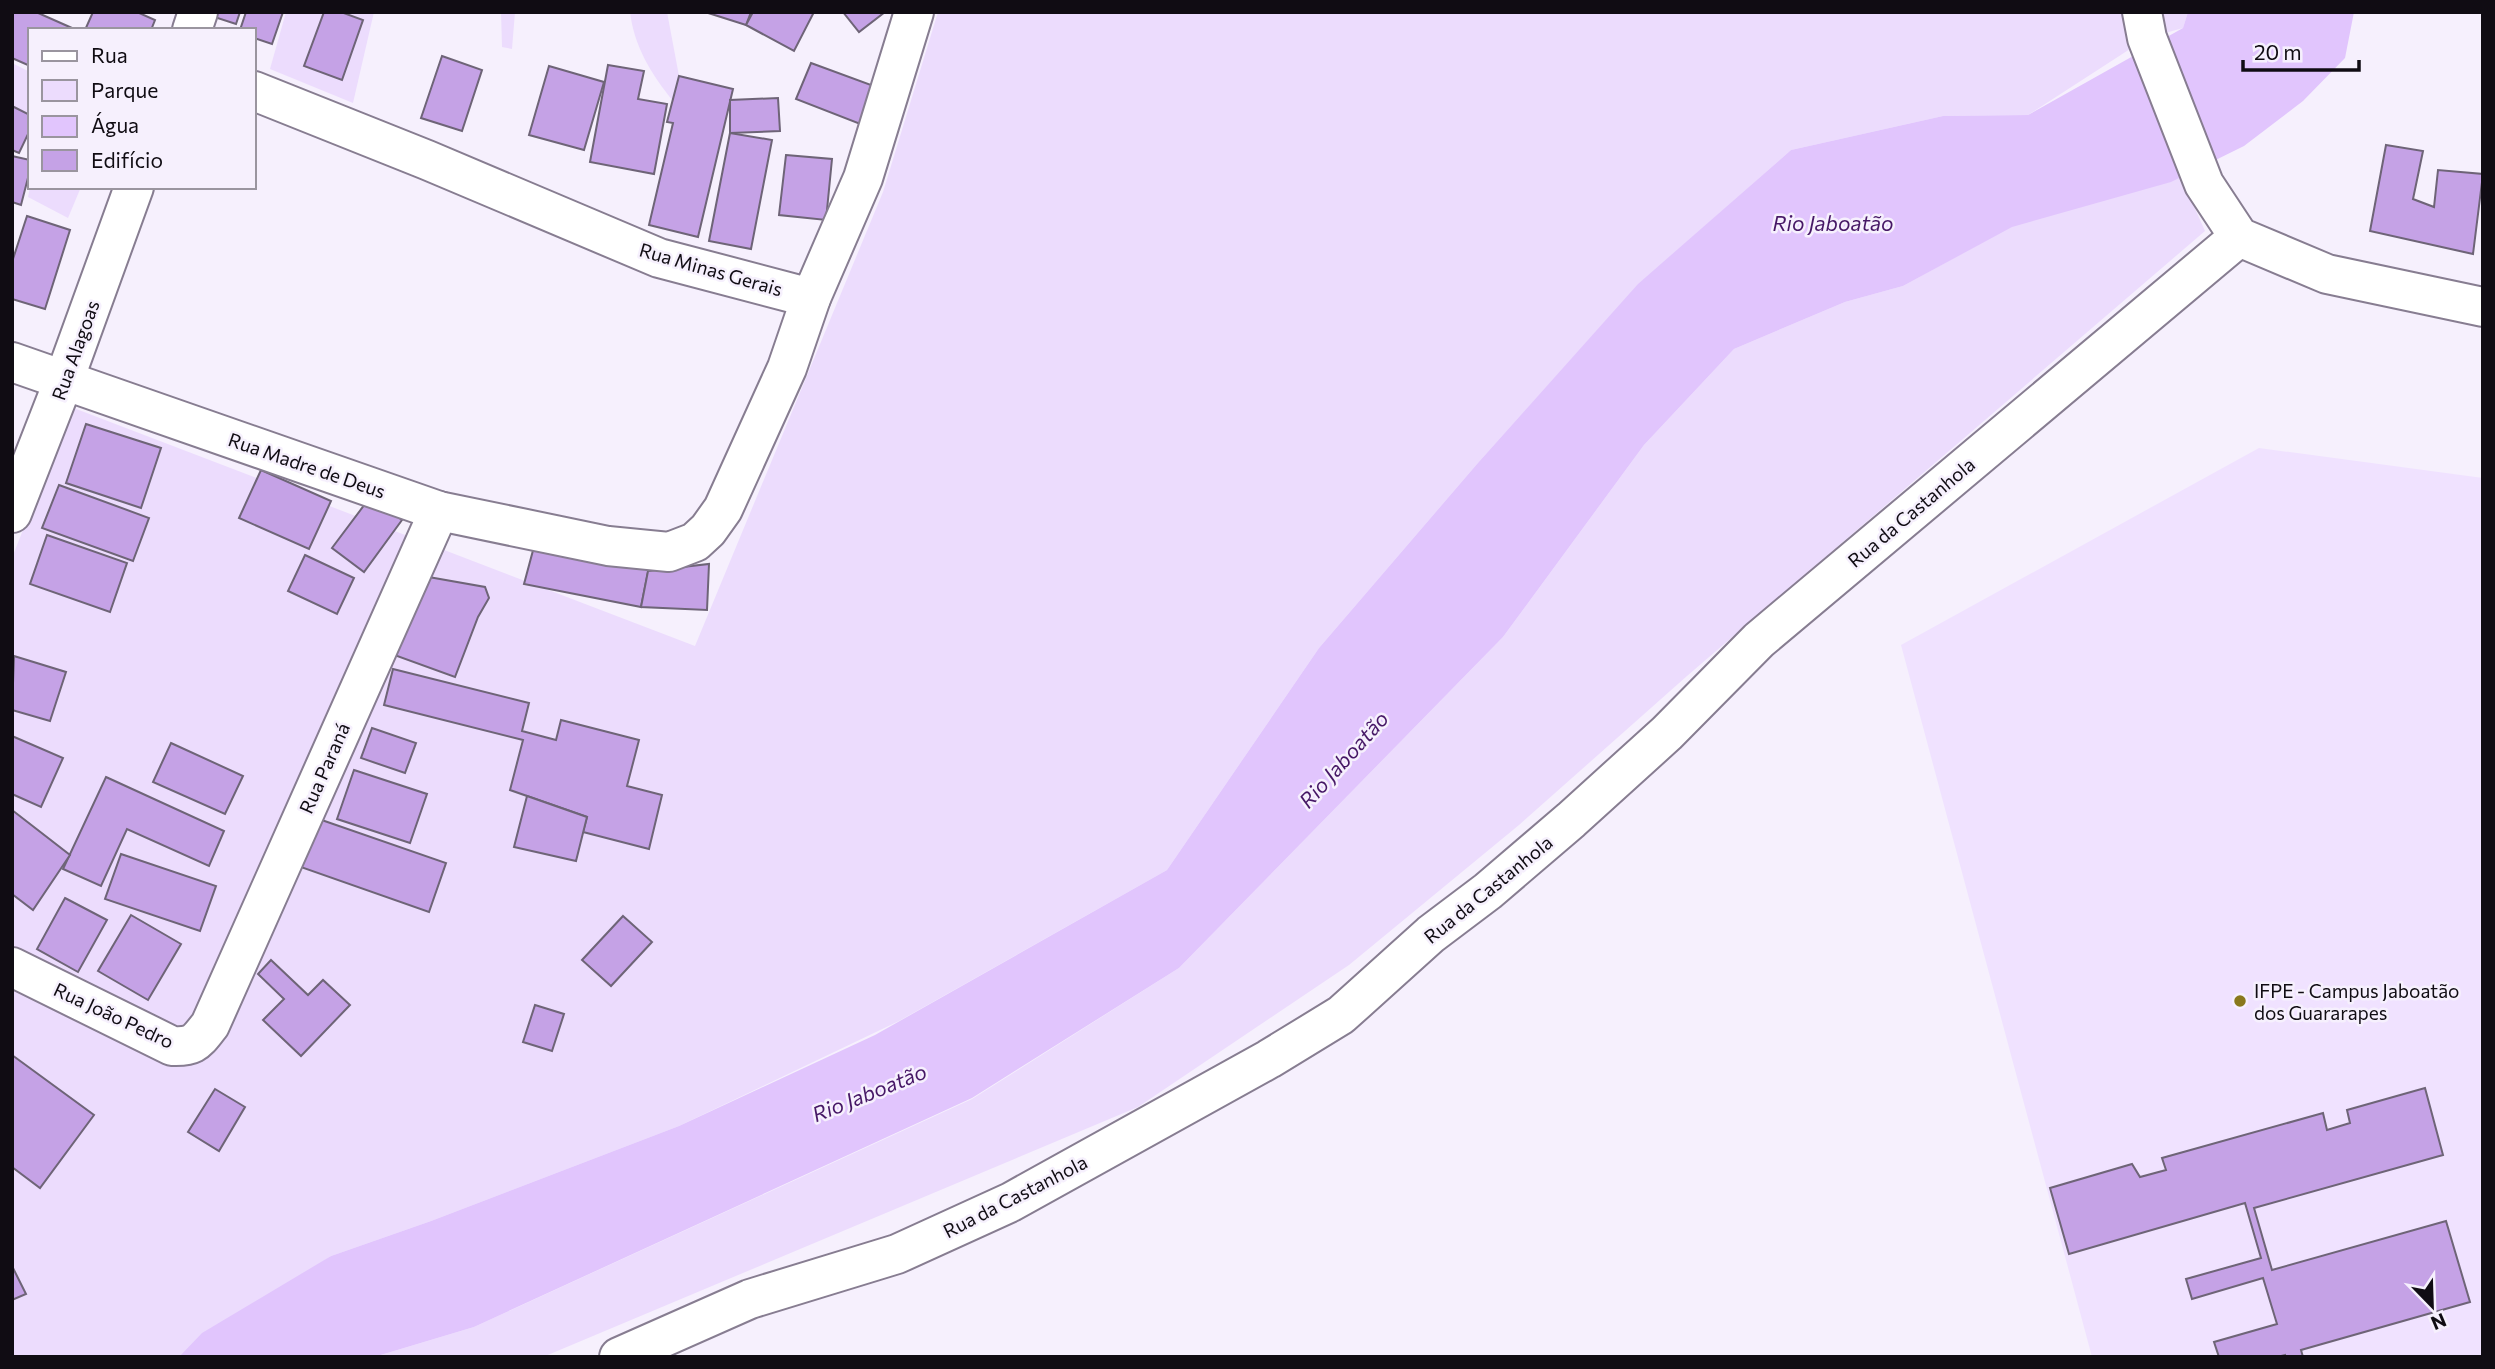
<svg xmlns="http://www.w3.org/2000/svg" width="2495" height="1369" viewBox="0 0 2495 1369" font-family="Commissioner,sans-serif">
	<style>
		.built { fill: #f0e2ff }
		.green { fill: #ecdcfd }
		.water { fill: #e1c5fd }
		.building { fill: #c5a2e6; stroke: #6e6477; stroke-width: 2 }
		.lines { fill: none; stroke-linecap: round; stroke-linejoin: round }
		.minor-casing { stroke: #877d91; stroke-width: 42 }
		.minor { stroke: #fff; stroke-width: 38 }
		.poi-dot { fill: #89781c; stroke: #f6f0fd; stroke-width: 2.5 }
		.labels { text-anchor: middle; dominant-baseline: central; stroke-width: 5; stroke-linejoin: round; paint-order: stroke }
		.street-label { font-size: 19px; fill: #100c13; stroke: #f6f0fd }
		.poi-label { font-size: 19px; fill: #100c13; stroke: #f6f0fd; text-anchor: start }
		.water-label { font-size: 21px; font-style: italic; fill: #461766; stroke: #f6f0fd }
	</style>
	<rect width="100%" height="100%" fill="#f6f0fd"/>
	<!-- built -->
	<polygon class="built" points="2259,448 2483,478 2483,1357 2092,1357 1901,645"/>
	<!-- green -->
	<g class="green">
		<polygon points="286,12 374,12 353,103 270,69"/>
		<polygon points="501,12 515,12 512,49 502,47"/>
		<path d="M630,12H667L679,76L673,101C651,74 634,46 630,12Z"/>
		<polygon points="938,12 2188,12 2183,28 2147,38 2028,115 1943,116 1791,150 1638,285 1477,464 1319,648 1167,870 899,1021 679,1126 431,1221 331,1256 180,1357 12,1357 12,558 71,407 695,646 883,192"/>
		<polygon points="12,63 30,72 30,115 12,106"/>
		<polygon points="2181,177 2205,231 1687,676 1519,825 1349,965 1138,1107 543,1357 374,1357 474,1327 972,1099 1179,968 1503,637 1644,445 1734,349 1845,302 1903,286 2012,226"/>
		<polygon points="30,187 81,187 68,218 28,197"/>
	</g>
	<!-- water -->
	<polygon class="water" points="2188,12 2354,12 2345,58 2303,101 2244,146 2171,182 2012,227 1903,286 1845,302 1734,349 1644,445 1503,637 1179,968 972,1098 474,1327 374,1357 179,1357 202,1333 331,1256 431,1221 679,1126 875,1035 1167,870 1319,648 1477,464 1638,284 1791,150 1943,116 2028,115 2183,28"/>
	<!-- building -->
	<g class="building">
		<polygon points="12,12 36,12 72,28 30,30 30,66 12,58"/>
		<polygon points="93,12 137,12 155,20 151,30 85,30"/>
		<polygon points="206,12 240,12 236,24 205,14"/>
		<polygon points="246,12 283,12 272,44 254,38 254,30 240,30"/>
		<polygon points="324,12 341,12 363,20 342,80 304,66"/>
		<polygon points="705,12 751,12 746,25"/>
		<polygon points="753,12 814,12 794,51 746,25"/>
		<polygon points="843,12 885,12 859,32"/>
		<polygon points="442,56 482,70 462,131 421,118"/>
		<polygon points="811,63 882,89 868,127 796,99"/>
		<polygon points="608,65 644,71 638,99 667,104 654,174 590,162"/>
		<polygon points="549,66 604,82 584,150 529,135"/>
		<polygon points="679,76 733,89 698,237 649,225 673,123 667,122"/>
		<polygon points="778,98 780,131 730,133 730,100"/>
		<polygon points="12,106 30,115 30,130 19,153 12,150"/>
		<polygon points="730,133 772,140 751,249 709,241"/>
		<polygon points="2386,145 2423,151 2413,199 2434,207 2438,170 2483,174 2473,254 2370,231"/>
		<polygon points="786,155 832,159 826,220 779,215"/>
		<polygon points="12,156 30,160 30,170 21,205 12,202"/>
		<polygon points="27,216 70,230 45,309 12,299 12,262"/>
		<polygon points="86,424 161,448 141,508 66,483"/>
		<polygon points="261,470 331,501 309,549 239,518"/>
		<polygon points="59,485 149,518 133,561 42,528"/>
		<polygon points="371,496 402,520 364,572 332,548"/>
		<polygon points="47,535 127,563 110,612 30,584"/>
		<polygon points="535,543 650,562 641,607 524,584"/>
		<polygon points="305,555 354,578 337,614 288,591"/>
		<polygon points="709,564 707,610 641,607 648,571"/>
		<polygon points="423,576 485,587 489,598 478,617 455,677 386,652"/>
		<polygon points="14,656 66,672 50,721 12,710"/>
		<polygon points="393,669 529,703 522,731 556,740 561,720 639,740 627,786 662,795 649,849 583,832 587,817 510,790 523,740 384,705"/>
		<polygon points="372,728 416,743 405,773 361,758"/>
		<polygon points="12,736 63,758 41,807 12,794"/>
		<polygon points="171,743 243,776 225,814 153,782"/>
		<polygon points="354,770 427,794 410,843 337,819"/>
		<polygon points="106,777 224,831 209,866 127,829 101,886 63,869"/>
		<polygon points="527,796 587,817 576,861 514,847"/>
		<polygon points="12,810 70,855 33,910 12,894"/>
		<polygon points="313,817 446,863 429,912 295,865"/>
		<polygon points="121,854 216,886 200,931 105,899"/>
		<polygon points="65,898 107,920 78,972 37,949"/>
		<polygon points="131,915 181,944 148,1000 98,971"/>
		<polygon points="623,916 652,942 611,986 582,960"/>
		<polygon points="271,960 308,995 323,980 350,1005 301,1056 263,1020 284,999 258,974"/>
		<polygon points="535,1005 564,1014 552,1051 523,1042"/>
		<polygon points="12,1055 94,1115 40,1188 12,1167"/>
		<polygon points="2425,1088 2443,1155 2254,1208 2272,1270 2446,1221 2470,1302 2301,1350 2303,1357 2285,1357 2285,1355 2277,1357 2219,1357 2214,1342 2277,1324 2263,1278 2192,1299 2186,1279 2261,1258 2245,1203 2069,1254 2050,1188 2132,1164 2140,1177 2166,1170 2162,1158 2323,1113 2327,1130 2350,1123 2347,1110"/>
		<polygon points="215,1089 245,1107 219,1151 188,1132"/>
		<polygon points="12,1266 26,1294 12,1300"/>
	</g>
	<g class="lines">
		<defs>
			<g id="minor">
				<polyline points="2142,12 2147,38 2204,184 2239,237 2327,274 2483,307"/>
				<polyline points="192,30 198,12"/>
				<polyline points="254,91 427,160 659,258 811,298"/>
				<polyline points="12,362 439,511 608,546 669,552 695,542 708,530 723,509 787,368 811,298 863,178 914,12"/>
				<polyline points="12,513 64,380 134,187"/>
				<path d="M12,967L172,1046C195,1047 196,1042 210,1025L439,511"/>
				<polyline points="619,1357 750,1299 897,1254 1011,1202 1269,1059 1341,1015 1431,934 1488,891 1571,820 1667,733 1759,640 2239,237"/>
			</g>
		</defs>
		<!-- minor casing -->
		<use href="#minor" class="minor-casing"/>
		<!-- minor -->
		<use href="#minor" class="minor"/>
	</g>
	<!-- markers -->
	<circle class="poi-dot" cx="2240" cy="1001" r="7"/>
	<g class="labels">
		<!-- street labels -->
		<g class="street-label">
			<text transform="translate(711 269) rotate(16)">Rua Minas Gerais</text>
			<text transform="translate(75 350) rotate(-70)">Rua Alagoas</text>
			<text transform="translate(307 465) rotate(19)">Rua Madre de Deus</text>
			<text transform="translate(1911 512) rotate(-40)">Rua da Castanhola</text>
			<text transform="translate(324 768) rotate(-66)">Rua Paraná</text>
			<text transform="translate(1488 889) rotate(-39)">Rua da Castanhola</text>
			<text transform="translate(114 1015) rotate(25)">Rua João Pedro</text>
			<text transform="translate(1015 1196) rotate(-27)">Rua da Castanhola</text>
		</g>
		<!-- poi labels -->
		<g class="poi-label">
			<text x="2254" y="990">IFPE - Campus Jaboatão<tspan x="2254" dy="22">dos Guararapes</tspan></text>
		</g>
		<!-- water labels -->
		<g class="water-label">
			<text x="1833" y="222">Rio Jaboatão</text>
			<text transform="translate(1343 759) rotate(-48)">Rio Jaboatão</text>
			<text transform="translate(869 1092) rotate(-22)">Rio Jaboatão</text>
		</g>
	</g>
	<!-- border -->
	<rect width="2495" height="1369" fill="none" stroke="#100c13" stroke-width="28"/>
	<!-- legend -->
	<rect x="28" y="28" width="228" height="161" fill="#f6f0fd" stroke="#9a959f" stroke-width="2"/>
	<rect x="42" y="51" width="35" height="10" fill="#ffffff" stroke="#9a959f" stroke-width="2"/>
	<text x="91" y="63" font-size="21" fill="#100c13">Rua</text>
	<rect x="42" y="80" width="35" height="21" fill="#ecdcfd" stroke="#9a959f" stroke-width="2"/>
	<text x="91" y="98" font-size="21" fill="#100c13">Parque</text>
	<rect x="42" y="116" width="35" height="21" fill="#e1c5fd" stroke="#9a959f" stroke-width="2"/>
	<text x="91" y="133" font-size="21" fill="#100c13">Água</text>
	<rect x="42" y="150" width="35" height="21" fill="#c5a2e6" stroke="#9a959f" stroke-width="2"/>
	<text x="91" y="168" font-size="21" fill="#100c13">Edifício</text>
	<!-- north arrow -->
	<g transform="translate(2432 1306) rotate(157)" stroke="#f6f0fd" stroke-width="5" paint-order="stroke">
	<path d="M0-5L12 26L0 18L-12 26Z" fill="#100c13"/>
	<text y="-10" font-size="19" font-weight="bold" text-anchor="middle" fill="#100c13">N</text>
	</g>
	<!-- scale -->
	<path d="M2243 60v10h116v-10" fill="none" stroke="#100c13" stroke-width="3.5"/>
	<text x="2254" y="60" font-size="21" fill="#100c13" stroke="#f6f0fd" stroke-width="5" paint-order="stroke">20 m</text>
</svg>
